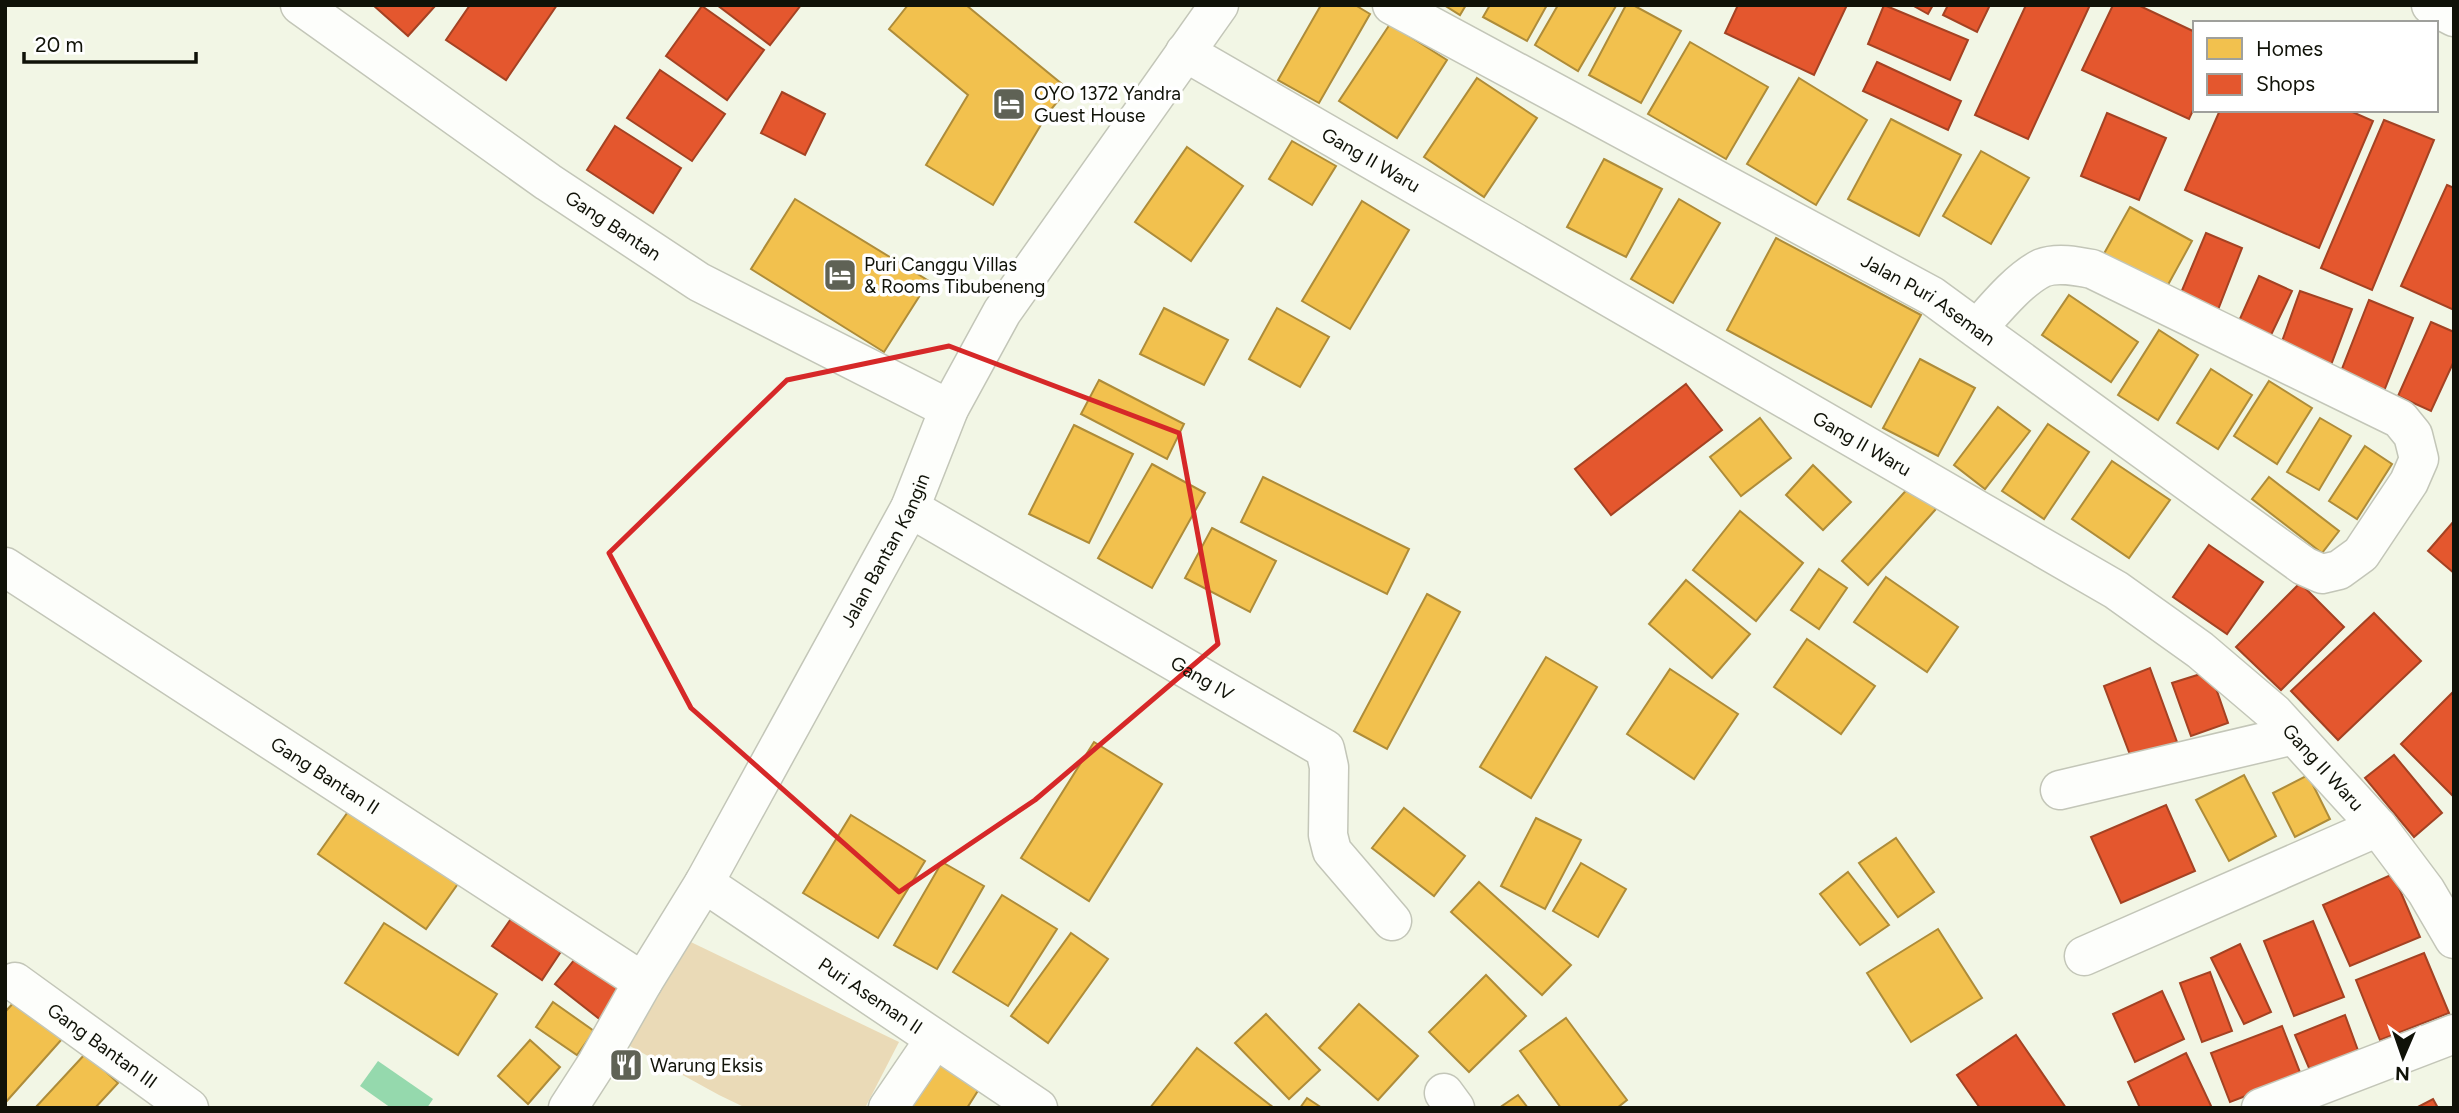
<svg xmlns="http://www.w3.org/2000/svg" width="2459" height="1113" viewBox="0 0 2459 1113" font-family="Figtree,sans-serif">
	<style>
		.green { fill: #eadab7 }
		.water { fill: #95d9ad }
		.homes { fill: #f2c14e; stroke: #ae8c39; stroke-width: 2 }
		.shops { fill: #e4572e; stroke: #a44223; stroke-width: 2 }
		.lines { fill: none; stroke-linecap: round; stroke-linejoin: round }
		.minor-casing { stroke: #c3c6b8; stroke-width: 41 }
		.major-casing { stroke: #c3c6b8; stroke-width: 41 }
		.minor { stroke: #fdfefb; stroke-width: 38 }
		.major { stroke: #fdfefb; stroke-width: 38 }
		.marked { fill: none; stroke: #d62828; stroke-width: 5; stroke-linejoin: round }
		.labels { text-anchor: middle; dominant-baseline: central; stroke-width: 7; stroke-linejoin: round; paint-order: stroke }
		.poi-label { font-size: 19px; fill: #101208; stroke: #fff; text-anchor: start }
		.street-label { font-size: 19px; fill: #101208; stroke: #fff }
	</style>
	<rect width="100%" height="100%" fill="#f2f6e5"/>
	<!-- green -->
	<polygon class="green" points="670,932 899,1042 865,1108 746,1108 719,1095 608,1034"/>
	<!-- water -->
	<polygon class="water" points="378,1061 433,1099 427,1108 391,1108 360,1086"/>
	<!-- homes -->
	<g class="homes">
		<polygon points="908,5 966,5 1068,89 1048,113 993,205 926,165 968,95 889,29"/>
		<polygon points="1321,5 1355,5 1370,14 1319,103 1278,80"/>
		<polygon points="1444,5 1466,5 1460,15"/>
		<polygon points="1490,5 1547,5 1527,41 1483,17"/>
		<polygon points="1558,5 1616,6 1578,71 1535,45"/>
		<polygon points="1626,5 1633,5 1681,31 1641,103 1589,75"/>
		<polygon points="1390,24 1447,60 1397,138 1339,101"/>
		<polygon points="1690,42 1768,87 1726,159 1648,114"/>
		<polygon points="1477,78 1537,118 1484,197 1424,157"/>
		<polygon points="1799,78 1867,120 1816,205 1747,164"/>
		<polygon points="1891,119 1961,155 1919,236 1848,199"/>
		<polygon points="1292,141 1336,166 1312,205 1269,179"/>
		<polygon points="1187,147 1243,186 1191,261 1135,222"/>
		<polygon points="1981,151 2029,178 1991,244 1943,216"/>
		<polygon points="1604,159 1662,189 1626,257 1567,227"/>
		<polygon points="795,199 929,281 884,352 751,269"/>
		<polygon points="1679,199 1720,223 1673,303 1631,279"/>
		<polygon points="1362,201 1409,230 1350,329 1302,301"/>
		<polygon points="2130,207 2192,241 2163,294 2101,259"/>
		<polygon points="1776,238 1921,315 1871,407 1727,330"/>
		<polygon points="2069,295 2138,342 2111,382 2042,335"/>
		<polygon points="1164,308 1228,340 1204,385 1140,354"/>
		<polygon points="1277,308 1329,337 1300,387 1249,359"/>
		<polygon points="2159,330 2198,355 2158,420 2118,395"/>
		<polygon points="1920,359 1975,388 1938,456 1883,428"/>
		<polygon points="2211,369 2252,395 2218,449 2177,423"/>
		<polygon points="1099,380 1184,424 1167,459 1081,414"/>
		<polygon points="2269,381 2312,408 2277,464 2234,436"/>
		<polygon points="1998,407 2030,431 1985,489 1954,465"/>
		<polygon points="1760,418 1791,458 1741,496 1710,457"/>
		<polygon points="2320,418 2351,436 2319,490 2287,472"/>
		<polygon points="2048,424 2089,452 2044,519 2002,491"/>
		<polygon points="1074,425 1133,454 1089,543 1029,514"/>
		<polygon points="2365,446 2392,464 2357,519 2329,501"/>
		<polygon points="2112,461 2170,500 2129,558 2072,519"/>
		<polygon points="1152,464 1205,493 1152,588 1098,558"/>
		<polygon points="1813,465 1851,502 1823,530 1786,495"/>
		<polygon points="1263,477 1409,549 1387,594 1241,522"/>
		<polygon points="2269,477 2339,531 2322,553 2252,499"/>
		<polygon points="1911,485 1936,509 1868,585 1842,561"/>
		<polygon points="1740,511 1803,563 1756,621 1693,570"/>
		<polygon points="1212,528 1276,561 1250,612 1185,578"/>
		<polygon points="1819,569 1847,588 1819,629 1791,610"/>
		<polygon points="1886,577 1958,627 1927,672 1854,622"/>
		<polygon points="1686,580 1750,634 1712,678 1649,624"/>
		<polygon points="1427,594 1460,612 1387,749 1354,731"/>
		<polygon points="1807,639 1875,686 1841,734 1774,687"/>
		<polygon points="1546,657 1597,687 1531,798 1480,767"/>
		<polygon points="1670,669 1738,714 1694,779 1627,734"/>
		<polygon points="1094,742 1162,784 1089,901 1021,858"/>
		<polygon points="2244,775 2276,836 2229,861 2196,800"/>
		<polygon points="2308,775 2330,819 2295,837 2273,793"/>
		<polygon points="355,802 462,878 426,929 318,854"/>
		<polygon points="1404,808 1465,856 1434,896 1372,848"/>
		<polygon points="851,815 925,861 878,938 803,893"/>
		<polygon points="1536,818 1581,840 1545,909 1501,886"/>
		<polygon points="1896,838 1934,892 1898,917 1859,863"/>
		<polygon points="942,862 984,886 937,969 894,945"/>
		<polygon points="1581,863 1626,889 1598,937 1553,911"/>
		<polygon points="1848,872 1889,925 1860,945 1820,894"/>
		<polygon points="1479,882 1571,965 1542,995 1451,912"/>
		<polygon points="1002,895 1057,929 1008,1006 953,972"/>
		<polygon points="384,923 497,994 458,1055 345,983"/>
		<polygon points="1938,929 1982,998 1911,1042 1867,973"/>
		<polygon points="1071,933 1108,959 1048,1043 1011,1016"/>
		<polygon points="1486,975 1526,1016 1469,1072 1429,1032"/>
		<polygon points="17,999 62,1039 5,1103 5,1012"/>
		<polygon points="553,1002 594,1031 577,1055 536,1027"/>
		<polygon points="1359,1004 1418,1056 1378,1100 1319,1048"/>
		<polygon points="1266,1014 1320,1070 1289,1099 1235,1043"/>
		<polygon points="1566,1018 1627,1100 1617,1108 1561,1108 1520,1051"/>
		<polygon points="530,1040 560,1067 528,1104 498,1076"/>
		<polygon points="1197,1048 1274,1108 1150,1108"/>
		<polygon points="86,1053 118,1083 95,1108 35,1108"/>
		<polygon points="936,1061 979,1089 967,1108 904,1108"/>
		<polygon points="1518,1095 1528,1108 1499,1108"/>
		<polygon points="1307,1098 1322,1108 1300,1108"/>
	</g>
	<!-- shops -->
	<g class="shops">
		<polygon points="373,5 436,5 408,36"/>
		<polygon points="470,5 557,5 506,80 446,40"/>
		<polygon points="717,5 801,5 770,45"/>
		<polygon points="1738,5 1847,5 1814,75 1725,33"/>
		<polygon points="1884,5 1968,40 1950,80 1868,44"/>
		<polygon points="1912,5 1933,5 1928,14"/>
		<polygon points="1948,5 1990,5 1977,32 1943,15"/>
		<polygon points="2026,5 2090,5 2028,139 1975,115"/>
		<polygon points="2113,5 2138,5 2195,32 2195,106 2189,119 2082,70"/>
		<polygon points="702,6 764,50 727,100 666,56"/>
		<polygon points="1877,62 1961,101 1948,130 1863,91"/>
		<polygon points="660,70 725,114 692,161 627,118"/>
		<polygon points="782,92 825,114 805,155 761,133"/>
		<polygon points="2220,110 2348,110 2373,121 2319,248 2185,190"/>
		<polygon points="2107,113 2166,138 2139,200 2081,176"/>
		<polygon points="2384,120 2434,140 2372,290 2321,268"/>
		<polygon points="615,126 681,168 653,213 587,170"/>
		<polygon points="2447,185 2454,188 2454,310 2401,286"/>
		<polygon points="2206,233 2242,248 2216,315 2178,300"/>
		<polygon points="2259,276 2292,291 2271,335 2239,321"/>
		<polygon points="2300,291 2352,309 2331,365 2280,347"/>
		<polygon points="2369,300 2413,318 2384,391 2340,374"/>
		<polygon points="2431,322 2454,332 2454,361 2431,411 2398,396"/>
		<polygon points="1686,384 1722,430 1611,515 1575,469"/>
		<polygon points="2454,521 2454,573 2428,551"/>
		<polygon points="2209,545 2263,582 2227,634 2173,597"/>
		<polygon points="2300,583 2344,627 2281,690 2236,647"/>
		<polygon points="2374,613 2421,661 2338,740 2291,691"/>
		<polygon points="2150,668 2177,742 2132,760 2104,686"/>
		<polygon points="2210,671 2228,723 2191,736 2172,683"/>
		<polygon points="2454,691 2454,797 2401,744"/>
		<polygon points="2394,755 2442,813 2414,837 2365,778"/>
		<polygon points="2166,805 2195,871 2121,903 2091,837"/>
		<polygon points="2393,874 2420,937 2350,966 2323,905"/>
		<polygon points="515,913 564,947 542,980 492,946"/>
		<polygon points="2313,921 2344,997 2294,1016 2264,941"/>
		<polygon points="2240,944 2271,1012 2244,1024 2211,958"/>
		<polygon points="2424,953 2449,1013 2380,1040 2356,980"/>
		<polygon points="579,954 626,990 602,1021 555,984"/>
		<polygon points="2210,972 2232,1031 2202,1042 2180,983"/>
		<polygon points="2162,991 2184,1039 2135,1062 2113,1014"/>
		<polygon points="2345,1015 2360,1056 2312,1075 2295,1035"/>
		<polygon points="2282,1026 2301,1075 2230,1102 2211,1053"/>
		<polygon points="2016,1035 2066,1108 1980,1108 1957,1075"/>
		<polygon points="2186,1053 2212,1108 2140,1108 2128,1082"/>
		<polygon points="2433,1099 2438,1108 2416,1108"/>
	</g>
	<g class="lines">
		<defs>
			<g id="minor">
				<path id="s1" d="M300,5L548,182L699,282L949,409"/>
				<path id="s2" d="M1392,5L1932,296L1977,329L2304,566L2322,574L2339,570L2361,554L2409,482L2419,459L2413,435L2400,419L2092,269C2077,266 2057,262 2042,268C2019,279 1994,310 1977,329"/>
				<path id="s3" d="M1185,52L2116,590L2200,650L2274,713L2378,827L2426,891L2454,939"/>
				<path id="s4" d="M910,508L1325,749L1329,767L1328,835L1332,851L1392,921"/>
				<path id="s5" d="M5,567L643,982"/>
				<polyline points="2060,790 2294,735"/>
				<path id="s6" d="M704,883L1038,1108"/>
				<polyline points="2084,956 2378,827"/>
				<path id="s7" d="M15,982L189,1108"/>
				<polyline points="1444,1093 1455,1108"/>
				<path id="s8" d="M568,1108L597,1063L643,982L704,883L910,508L949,409L1002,312L1219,5"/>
				<polyline points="888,1108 935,1039"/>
				<polyline points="2261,1108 2454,1034"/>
			</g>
			<polyline id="major" points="2431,5 2454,17"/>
		</defs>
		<!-- minor casing -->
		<use href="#minor" class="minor-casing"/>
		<!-- major casing -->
		<use href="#major" class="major-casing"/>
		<!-- minor -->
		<use href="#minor" class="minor"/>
		<!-- major -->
		<use href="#major" class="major"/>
	</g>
	<!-- marked area -->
	<path class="marked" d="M949,346L1179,433L1218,644L1035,800L899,892L691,708L609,553L787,380Z"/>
	<!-- icons -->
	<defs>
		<symbol id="hotel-square" viewBox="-11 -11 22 22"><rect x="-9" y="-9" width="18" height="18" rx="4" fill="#5f6255" stroke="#fff"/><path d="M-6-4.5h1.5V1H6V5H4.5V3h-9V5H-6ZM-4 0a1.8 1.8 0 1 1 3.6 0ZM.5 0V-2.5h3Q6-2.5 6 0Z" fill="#fff"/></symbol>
		<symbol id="restaurant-square" viewBox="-11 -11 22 22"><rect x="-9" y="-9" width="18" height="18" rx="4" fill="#5f6255" stroke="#fff"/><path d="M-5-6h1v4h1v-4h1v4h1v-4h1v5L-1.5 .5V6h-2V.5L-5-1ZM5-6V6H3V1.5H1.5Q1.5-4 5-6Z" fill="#fff"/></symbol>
	</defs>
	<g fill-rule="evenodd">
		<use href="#hotel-square" x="990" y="85" width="38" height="38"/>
		<use href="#hotel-square" x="821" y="256" width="38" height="38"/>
		<use href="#restaurant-square" x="607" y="1046" width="38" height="38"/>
	</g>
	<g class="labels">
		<!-- poi labels -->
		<g class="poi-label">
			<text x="1034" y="93">OYO 1372 Yandra<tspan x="1034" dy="22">Guest House</tspan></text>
			<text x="864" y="264">Puri Canggu Villas<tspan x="864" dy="22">&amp; Rooms Tibubeneng</tspan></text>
			<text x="650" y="1065">Warung Eksis</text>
		</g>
		<!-- street labels -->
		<g class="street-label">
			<text stroke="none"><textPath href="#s3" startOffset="215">Gang II Waru</textPath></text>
			<text stroke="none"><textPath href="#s1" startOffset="383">Gang Bantan</textPath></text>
			<text stroke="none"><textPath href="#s2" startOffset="612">Jalan Puri Aseman</textPath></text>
			<text stroke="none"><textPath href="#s3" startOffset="782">Gang II Waru</textPath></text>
			<text stroke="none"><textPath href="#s8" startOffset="642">Jalan Bantan Kangin</textPath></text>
			<text stroke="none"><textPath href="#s4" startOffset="338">Gang IV</textPath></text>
			<text stroke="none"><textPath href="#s3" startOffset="1349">Gang II Waru</textPath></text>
			<text stroke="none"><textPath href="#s5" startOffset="382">Gang Bantan II</textPath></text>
			<text stroke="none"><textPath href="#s6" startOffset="201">Puri Aseman II</textPath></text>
			<text stroke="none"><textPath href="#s7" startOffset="108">Gang Bantan III</textPath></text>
		</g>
	</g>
	<!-- border -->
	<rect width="2459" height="1113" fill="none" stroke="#101208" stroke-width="14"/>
	<!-- legend -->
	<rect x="2193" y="21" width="245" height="91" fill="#ffffff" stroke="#9fa09c" stroke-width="2"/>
	<rect x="2207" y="38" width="35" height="21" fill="#f2c14e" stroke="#9fa09c" stroke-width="2"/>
	<text x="2256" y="56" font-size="21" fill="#101208">Homes</text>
	<rect x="2207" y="74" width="35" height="21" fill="#e4572e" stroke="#9fa09c" stroke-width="2"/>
	<text x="2256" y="91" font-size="21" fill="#101208">Shops</text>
	<!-- north arrow -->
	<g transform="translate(2403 1057) rotate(182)" stroke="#ffffff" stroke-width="5" paint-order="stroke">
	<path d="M0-5L12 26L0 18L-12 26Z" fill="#101208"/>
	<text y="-10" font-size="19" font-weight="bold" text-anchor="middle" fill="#101208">N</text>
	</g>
	<!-- scale -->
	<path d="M24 52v10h172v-10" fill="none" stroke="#101208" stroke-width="3.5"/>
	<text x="35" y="52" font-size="21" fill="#101208" stroke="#ffffff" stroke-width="5" paint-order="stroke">20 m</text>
</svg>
